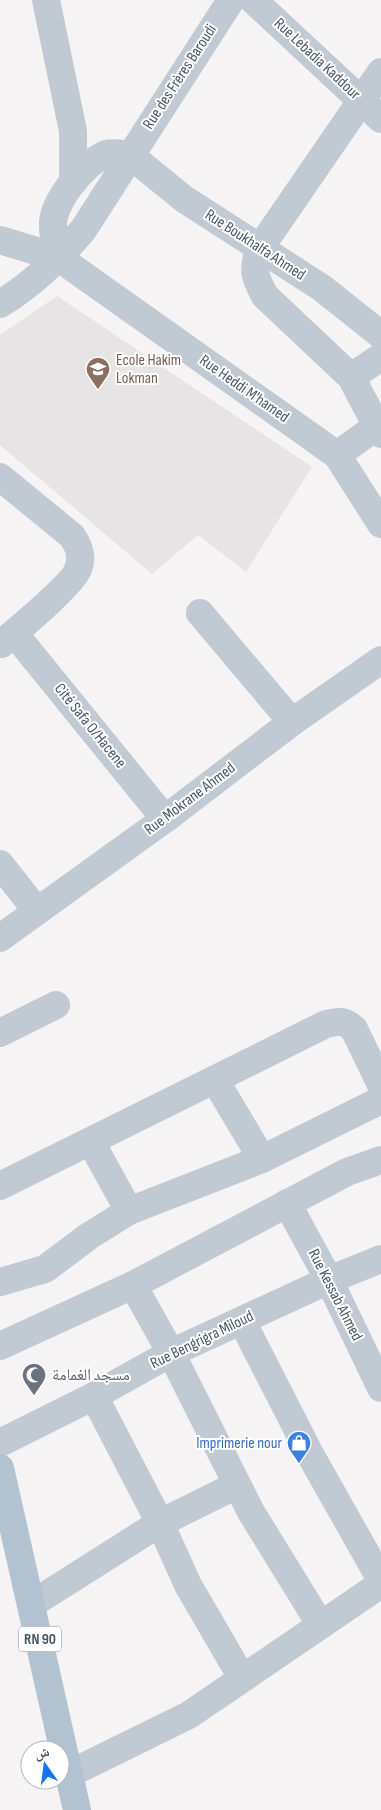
<svg xmlns="http://www.w3.org/2000/svg" width="381" height="1810" viewBox="0 0 381 1810" font-family="'Sofia Sans Condensed','Noto Naskh Arabic',sans-serif">
	<style>
		.education { fill: #e6e4e5 }
		.lines { fill: none; stroke-linecap: round; stroke-linejoin: round }
		.minor { stroke: #c1cad2; stroke-width: 28 }
		.major { stroke: #b3c2d1; stroke-width: 28 }
		.labels { text-anchor: middle; dominant-baseline: central; stroke-width: 4; stroke-linejoin: round; paint-order: stroke }
		.shield { fill: #fff; stroke: #808990; stroke-width: 1 }
		.shield-label { font-size: 15px; font-weight: bold; fill: #4a5661 }
		.street-label { font-size: 16px; fill: #4a5661; stroke: #fff }
		.education-label { font-size: 16px; fill: #785e54; stroke: #fff; text-anchor: start }
		.worship-label { font-size: 16px; fill: #5b616d; stroke: #fff; text-anchor: start }
		.shop-label { font-size: 16px; fill: #366cbe; stroke: #fff; text-anchor: end }
	</style>
	<rect width="100%" height="100%" fill="#f5f3f3"/>
	<!-- education -->
	<polygon class="education" points="57,296 312,467 246,572 198,535 152,574 0,445 0,335"/>
	<g class="lines">
		<!-- minor -->
		<g class="minor">
			<polyline points="46,0 73,131 73,182"/>
			<polyline points="253,0 381,119"/>
			<path d="M381,72L260,248C252,269 254,276 265,296L351,377L381,434"/>
			<polyline points="130,155 184,199 322,288 381,335"/>
			<polyline points="0,240 59,258 337,455 381,524"/>
			<path d="M59,258C57,248 53,237 53,227C51,203 85,162 106,154C113,152 123,154 130,155"/>
			<path d="M0,304C33,284 58,259 83,230L231,0"/>
			<polyline points="351,377 381,357"/>
			<polyline points="337,455 377,426"/>
			<path d="M0,477L72,536C79,546 83,557 78,569C74,583 15,632 1,644"/>
			<polyline points="200,613 292,722"/>
			<polyline points="14,633 165,819"/>
			<polyline points="0,864 36,910"/>
			<polyline points="0,938 165,819 292,722 381,660"/>
			<polyline points="0,1033 56,1005"/>
			<polyline points="215,1080 262,1159"/>
			<polyline points="91,1142 129,1211"/>
			<path d="M0,1186L326,1024C338,1021 344,1020 354,1029L381,1085"/>
			<polyline points="287,1203 329,1280 381,1388"/>
			<polyline points="0,1282 45,1269 89,1236 129,1211 262,1159 381,1100"/>
			<polyline points="133,1285 171,1353 251,1512 320,1624"/>
			<polyline points="242,1321 311,1456 381,1580"/>
			<polyline points="0,1346 133,1285 347,1172 381,1160"/>
			<polyline points="94,1396 160,1523 188,1585 242,1678"/>
			<polyline points="0,1443 94,1396 171,1353 329,1280 381,1259"/>
			<polyline points="32,1604 160,1523 237,1485"/>
			<polyline points="69,1774 189,1715 381,1584"/>
		</g>
		<!-- major -->
		<polyline class="major" points="0,1468 77,1810"/>
	</g>
	<!-- icons -->
	<defs>
		<symbol id="school-pin" viewBox="-11 -11 22 30"><path d="M0 17L-7.5 6A9.5 9.5 0 1 1 7.5 6Z" fill="#8d6e63" stroke="#fff"/><path d="M0-5L7-2L0 1L-7-2ZM-4 1L0 2.5L4 1V4Q0 6-4 4Z" fill="#fff"/></symbol>
		<symbol id="mosque-pin" viewBox="-11 -11 22 30"><path d="M0 17L-7.5 6A9.5 9.5 0 1 1 7.5 6Z" fill="#6b7280" stroke="#fff"/><path d="M3.5-4.9A6 6 0 1 0 3.5 4.9A5 5 0 1 1 3.5-4.9Z" fill="#fff"/></symbol>
		<symbol id="shop-pin" viewBox="-11 -11 22 30"><path d="M0 17L-7.5 6A9.5 9.5 0 1 1 7.5 6Z" fill="#3f7fe0" stroke="#fff"/><path d="M-5-2.5h2.3a2.7 3.5 0 0 1 5.4 0H5L5.5 6h-11ZM-1.5-2.5h3a1.5 2.3 0 0 0-3 0Z" fill="#fff"/></symbol>
	</defs>
	<g fill-rule="evenodd">
		<use href="#school-pin" x="84" y="355" width="28" height="38"/>
		<use href="#mosque-pin" x="20" y="1361" width="28" height="38"/>
		<use href="#shop-pin" x="285" y="1429" width="28" height="38"/>
	</g>
	<g class="labels">
		<!-- shield labels -->
		<rect class="shield" x="19" y="1626.5" width="42" height="25" rx="4"/>
		<g class="shield-label">
			<text x="40" y="1639">RN 90</text>
		</g>
		<!-- street labels -->
		<g class="street-label">
			<text transform="translate(317 59) rotate(43)">Rue Lebadia Kaddour</text>
			<text transform="translate(180 77) rotate(-57)">Rue des Frères Baroudi</text>
			<text transform="translate(255 245) rotate(33)">Rue Boukhalfa Ahmed</text>
			<text transform="translate(244 389) rotate(35)">Rue Heddi M'hamed</text>
			<text transform="translate(90 726) rotate(51)">Cité Safa O/Hacene</text>
			<text transform="translate(190 799) rotate(-37)">Rue Mokrane Ahmed</text>
			<text transform="translate(335 1295) rotate(63)">Rue Kessab Ahmed</text>
			<text transform="translate(202 1340) rotate(-26)">Rue Bengrigra Miloud</text>
		</g>
		<!-- education labels -->
		<g class="education-label">
			<text x="116" y="360">Ecole Hakim<tspan x="116" dy="18">Lokman</tspan></text>
		</g>
		<!-- worship labels -->
		<g class="worship-label">
			<text x="52" y="1375">مسجد الغمامة</text>
		</g>
		<!-- shop labels -->
		<g class="shop-label">
			<text x="282" y="1443">Imprimerie nour</text>
		</g>
	</g>
	<!-- north arrow -->
	<g transform="translate(45 1765) rotate(346)"><circle r="24" fill="#ffffff" stroke="#b7bbc0"/>
	<path d="M0-4L9 19L0 12L-9 19Z" fill="#1a73e8"/>
	<text y="-8" font-size="14" font-weight="bold" text-anchor="middle" fill="#4a5661">ش</text>
	</g>
</svg>
